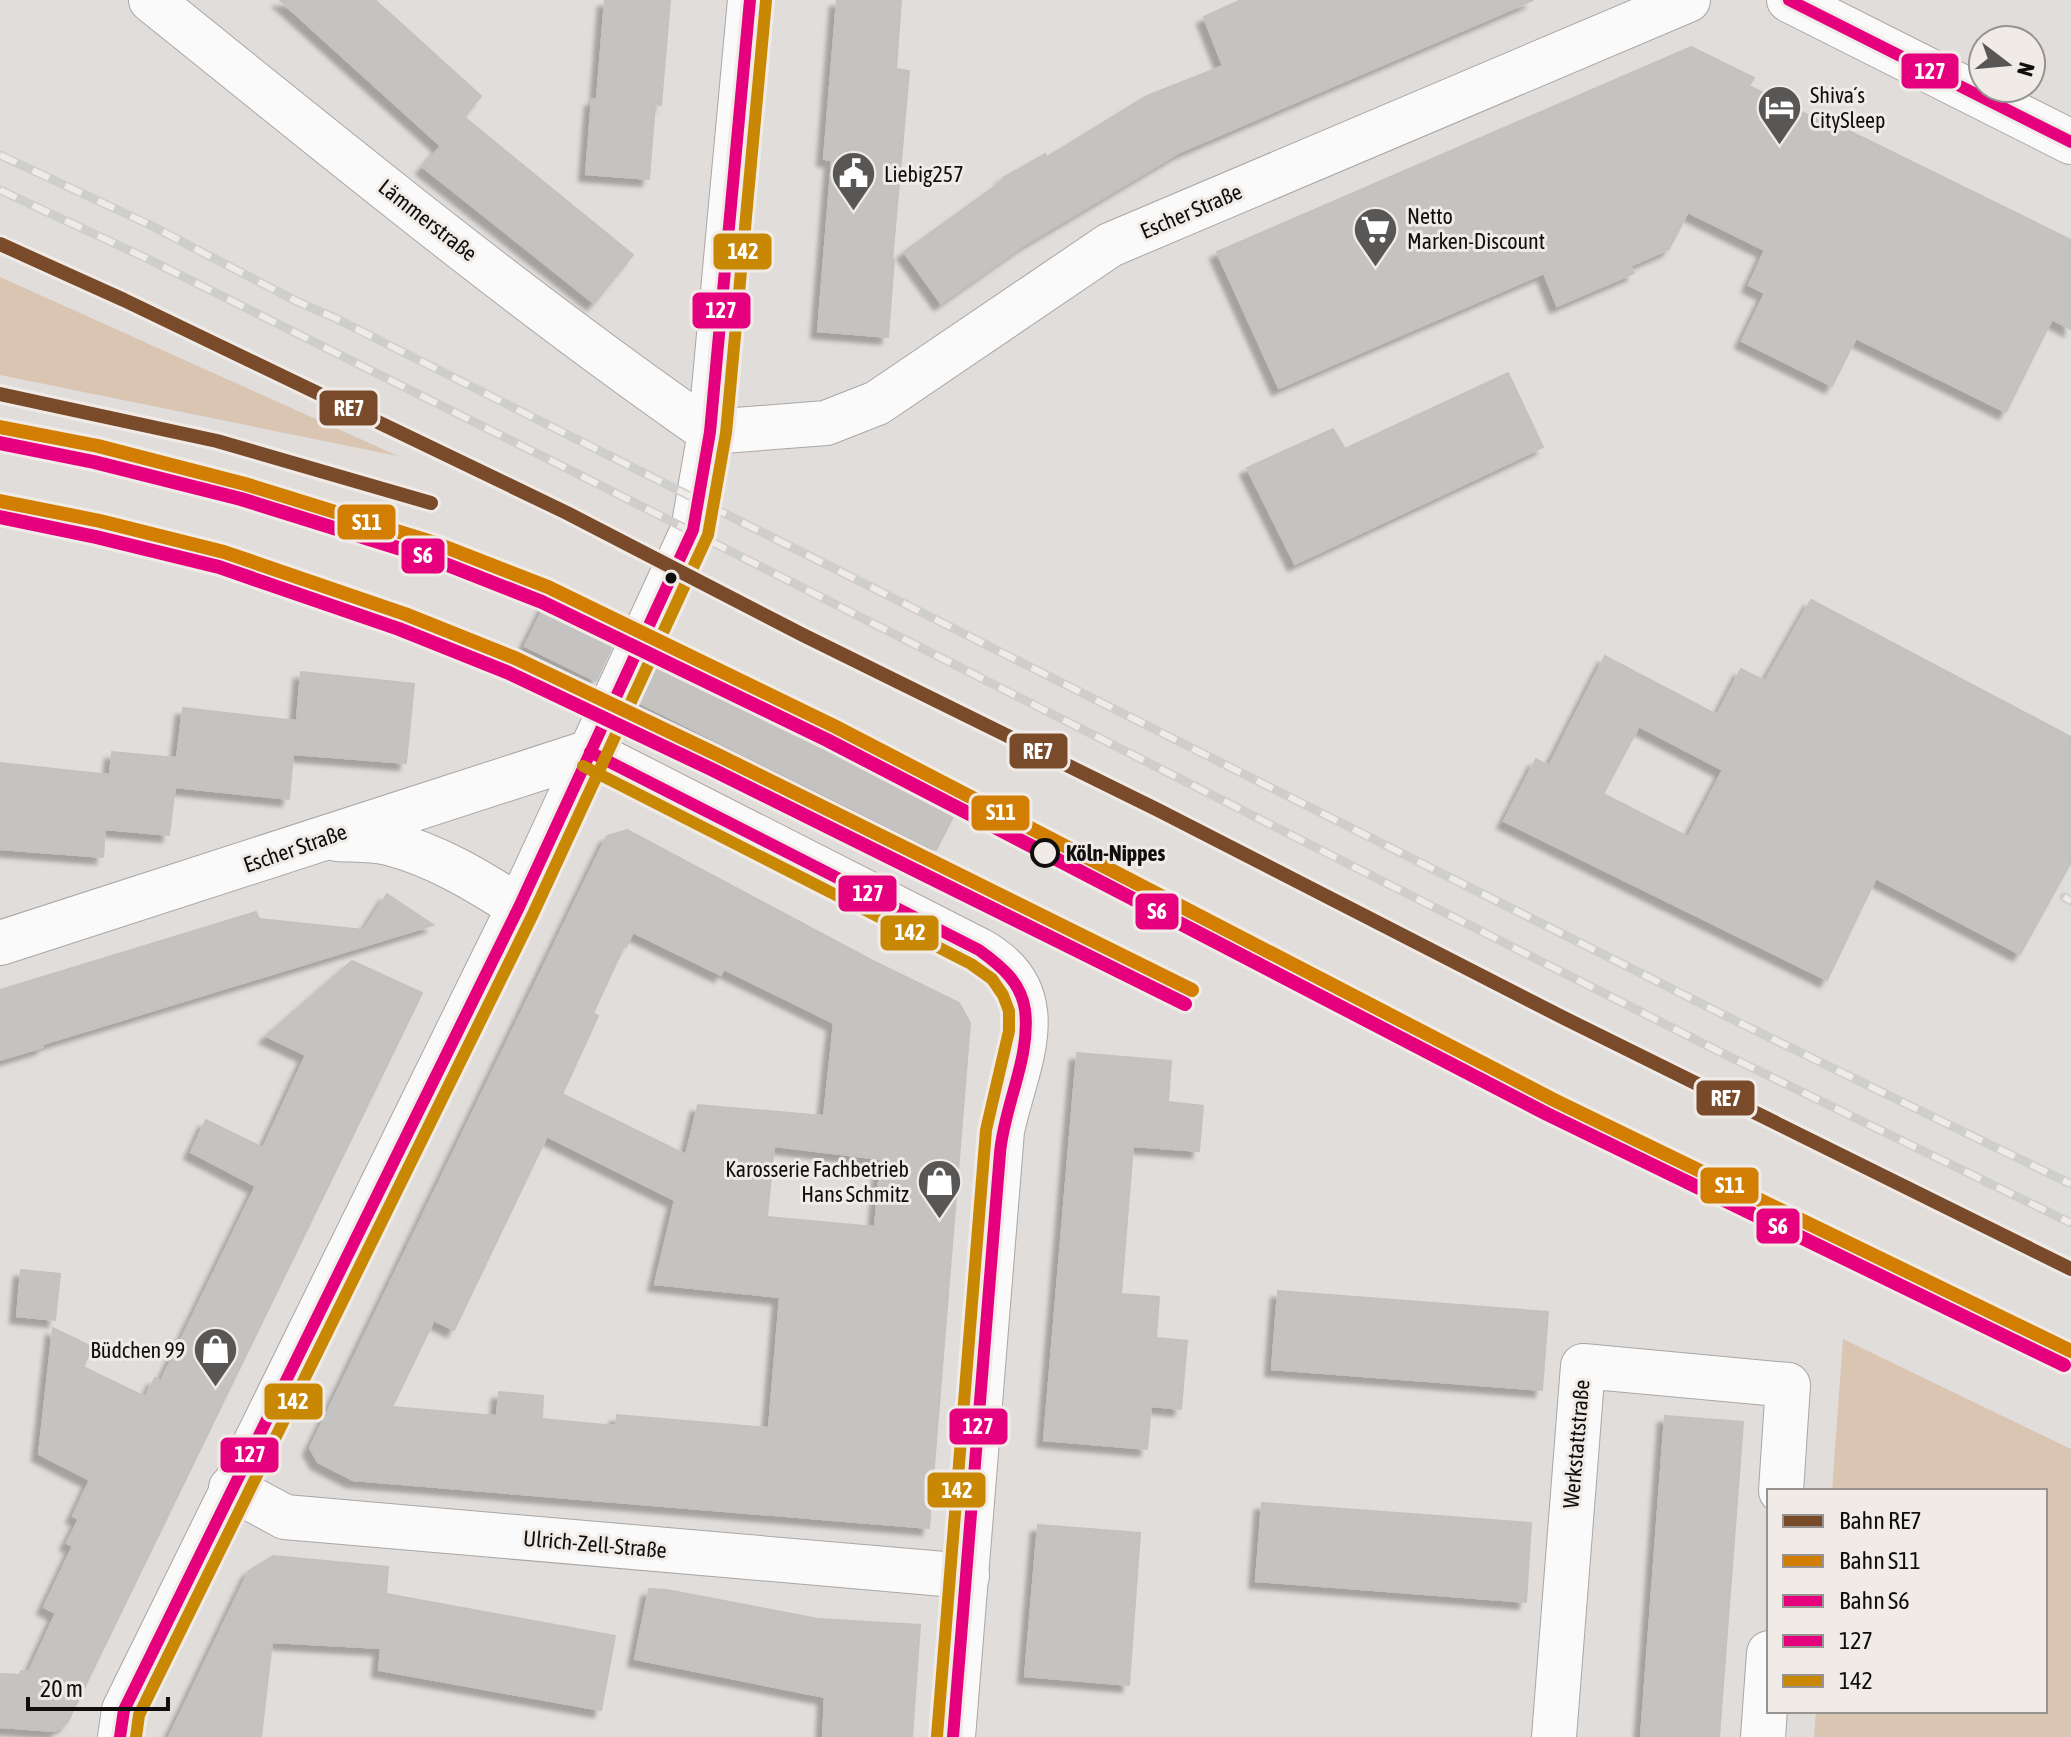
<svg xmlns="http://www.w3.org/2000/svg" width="2071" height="1737" viewBox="0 0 2071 1737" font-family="'Asap Condensed',sans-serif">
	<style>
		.green { fill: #dac4b2 }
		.building { fill: #c5c3c1; stroke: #c4c2c1; stroke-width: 2; fill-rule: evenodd; filter: url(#shadow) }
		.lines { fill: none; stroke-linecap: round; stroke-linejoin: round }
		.minor-casing { stroke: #a9a7a6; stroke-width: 46 }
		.tertiary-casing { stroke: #a9a7a6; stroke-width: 46 }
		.minor { stroke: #fafafa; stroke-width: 44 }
		.tertiary { stroke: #fafafa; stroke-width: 44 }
		.rail-casing { stroke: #cececd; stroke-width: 9 }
		.rail { stroke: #f0ebe7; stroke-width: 6; stroke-dasharray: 18; stroke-linecap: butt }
		.bus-1-casing { stroke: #f0ebe7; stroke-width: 18 }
		.bus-2-casing { stroke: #f0ebe7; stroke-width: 18 }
		.bus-1 { stroke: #e5007d; stroke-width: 12 }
		.bus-2 { stroke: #c98803; stroke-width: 12 }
		.rail-1-casing { stroke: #f0ebe7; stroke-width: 20 }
		.rail-2-casing { stroke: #f0ebe7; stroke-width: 20 }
		.rail-3-casing { stroke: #f0ebe7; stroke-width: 20 }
		.rail-1 { stroke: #7a4b2a; stroke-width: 14 }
		.rail-2 { stroke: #d17e02; stroke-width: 14 }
		.rail-3 { stroke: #e6007e; stroke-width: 14 }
		.bus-dot { fill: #100f0d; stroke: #f0ebe7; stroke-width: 3 }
		.stop-dot { fill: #f0ebe7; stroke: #100f0d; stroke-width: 4 }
		.labels { text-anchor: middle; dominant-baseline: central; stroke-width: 6; stroke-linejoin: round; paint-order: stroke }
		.poi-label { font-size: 22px; fill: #100f0d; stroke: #f0ebe7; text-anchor: start }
		.street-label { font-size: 22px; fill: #100f0d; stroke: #f0ebe7 }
		.stop-label { font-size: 22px; font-weight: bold; fill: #100f0d; stroke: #f0ebe7; text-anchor: start }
		.line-badge { stroke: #f0ebe7; stroke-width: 3 }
		.badge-label { font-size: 22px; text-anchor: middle; font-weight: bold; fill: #fff }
	</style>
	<defs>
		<filter id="shadow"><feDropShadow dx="-7" dy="7" stdDeviation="2" flood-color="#0004"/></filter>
	</defs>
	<rect width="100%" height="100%" fill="#e0dddb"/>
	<!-- green -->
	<g class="green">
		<polygon points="0,277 398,456 0,375"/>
		<polygon points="1843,1339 2071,1449 2071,1737 1814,1737 1816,1711 2045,1711 2045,1491 1832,1491"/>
	</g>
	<!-- building -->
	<g class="building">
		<polygon points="280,0 375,0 481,96 464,117 633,255 594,303 423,167 441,146"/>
		<polygon points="605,0 670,0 661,105 655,104 649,179 586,174 592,99 597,99"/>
		<polygon points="837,0 901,0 896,69 909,71 892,261 894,259 888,337 818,331 832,160 824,159"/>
		<polygon points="1241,0 1533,0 1180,152 1022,246 941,303 904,252 1004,180 1003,178 1045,154 1047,157 1147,96 1223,66 1204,17"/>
		<polygon points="1691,47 1754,78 1749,86 1824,123 1826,119 1847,130 2071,240 2071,329 2052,319 2006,412 1856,338 1832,386 1742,341 1765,293 1749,285 1765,250 1688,212 1669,249 1630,266 1634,273 1557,306 1544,273 1279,388 1217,252"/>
		<polygon points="1508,373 1543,447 1295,564 1247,468 1333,429 1345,449"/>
		<polygon points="548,599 618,633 596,681 525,646"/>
		<path d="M1811,600L2071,737V862L2020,954L1876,878L1827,980L1504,821L1536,759L1549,766L1605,656L1717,715L1741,669L1765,681ZM1639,726L1723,770L1688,837L1603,794Z"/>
		<polygon points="663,655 960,803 936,850 640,703"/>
		<polygon points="301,672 414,684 406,763 294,754"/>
		<polygon points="183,708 296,721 289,799 175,787 169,835 105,829 103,857 0,849 0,763 110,775 112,752 177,758"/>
		<path d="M627,830L873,961L959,1003L970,1023L929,1528L353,1480L318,1462L310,1448L607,836ZM633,932L721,975L724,969L834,1023L824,1116L698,1105L686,1155L562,1094L598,1016L593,1013L624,946L626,947ZM547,1136L675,1200L655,1284L780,1297L769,1428L617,1415L616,1426L542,1419L543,1396L499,1392L497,1416L392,1407L434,1320L454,1330ZM774,1146L881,1159L875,1227L767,1217Z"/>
		<polygon points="387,894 433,925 43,1044 43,1047 0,1060 0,990 256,912 259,919 364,930"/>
		<polygon points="352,961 422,993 67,1723 54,1731 0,1727 0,1674 20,1675 21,1671 29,1672 56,1613 44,1607 73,1546 67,1543 79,1519 73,1516 90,1480 39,1454 53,1328 92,1347 83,1367 145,1397 155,1378 161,1381 256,1186 191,1152 206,1120 263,1148 306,1055 266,1036"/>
		<polygon points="1077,1053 1171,1061 1168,1102 1203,1106 1199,1151 1133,1146 1121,1294 1159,1297 1156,1338 1187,1341 1181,1409 1151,1406 1147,1449 1044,1440"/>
		<polygon points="21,1270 60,1274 55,1320 17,1316"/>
		<polygon points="1278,1291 1548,1312 1542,1390 1272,1369"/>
		<polygon points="1665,1416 1743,1422 1719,1737 1641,1737"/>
		<polygon points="1262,1503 1531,1523 1526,1602 1256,1581"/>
		<polygon points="1038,1525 1140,1533 1129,1685 1025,1676"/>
		<polygon points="273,1556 388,1567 386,1594 615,1636 601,1710 379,1670 381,1648 272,1642 261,1737 169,1737 249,1571"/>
		<polygon points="649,1589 667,1590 818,1619 920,1625 912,1737 823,1737 825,1697 635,1659"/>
	</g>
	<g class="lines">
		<defs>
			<g id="minor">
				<path d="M151,0C334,147 517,298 710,432"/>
				<polyline points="231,1488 285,1517 967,1576"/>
				<polyline points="1554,1737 1583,1366 1788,1385 1781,1491"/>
				<polyline points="1763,1737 1769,1653"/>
			</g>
			<g id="tertiary">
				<polyline points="1789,0 2071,142"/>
				<polyline points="710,432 826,423 877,403 1110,245 1688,0"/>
				<path d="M590,752L979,950C1058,994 1016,1063 1002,1131L953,1737"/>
				<path d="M337,839C354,840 372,839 388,843C436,855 478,881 519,907"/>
				<polyline points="0,943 590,752"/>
				<polyline points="120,1737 124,1710 519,907 693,530 710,432 750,0"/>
			</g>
		</defs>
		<!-- minor casing -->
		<use href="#minor" class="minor-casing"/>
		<!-- tertiary casing -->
		<use href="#tertiary" class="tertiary-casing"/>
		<!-- minor -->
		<use href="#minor" class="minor"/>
		<!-- tertiary -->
		<use href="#tertiary" class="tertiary"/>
		<defs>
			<g id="rail">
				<polyline points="0,155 148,224 296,301 335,318 1740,1023 2071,1184"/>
				<polyline points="0,190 148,259 570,470 1720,1052 2071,1223"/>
				<polyline points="2064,897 2071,901"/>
			</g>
		</defs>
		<!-- rail casing -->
		<use href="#rail" class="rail-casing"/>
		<!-- rail -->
		<use href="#rail" class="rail"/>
		<defs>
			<g id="bus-1">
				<polyline points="1789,0 2071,142"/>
				<path d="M590,752L979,950C1001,966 1021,982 1025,1010C1031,1058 1004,1105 1000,1153C985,1347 969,1542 953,1737"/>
				<polyline points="120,1737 124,1710 519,907 693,530 710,432 750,0"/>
			</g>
			<g id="bus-2">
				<polyline points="583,766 971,964 992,979 1003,995 1009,1011 1009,1031 986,1130 937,1736"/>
				<polyline points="136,1737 139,1715 533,914 708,535 726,433 766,1"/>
			</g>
		</defs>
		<!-- bus-1 casing -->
		<use href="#bus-1" class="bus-1-casing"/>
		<!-- bus-2 casing -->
		<use href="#bus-2" class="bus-2-casing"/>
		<!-- bus-1 -->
		<use href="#bus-1" class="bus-1"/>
		<!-- bus-2 -->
		<use href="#bus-2" class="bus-2"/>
		<defs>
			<g id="rail-1">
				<polyline points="0,244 124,300 567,513 803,635 1158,810 1562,1017 2071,1269"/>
				<polyline points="0,394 217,441 431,503"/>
			</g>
			<g id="rail-2">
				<polyline points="0,427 98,446 245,484 435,543 548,587 834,726 1554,1100 2071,1351"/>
				<polyline points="0,501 100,521 224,552 405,614 515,658 716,754 1192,990"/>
			</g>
			<g id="rail-3">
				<polyline points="0,443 94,462 241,499 430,558 542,602 827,740 1547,1114 2064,1365"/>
				<polyline points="0,517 96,537 219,567 399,629 509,673 709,768 1185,1004"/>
			</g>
		</defs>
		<!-- rail-1 casing -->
		<use href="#rail-1" class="rail-1-casing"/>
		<!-- rail-2 casing -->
		<use href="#rail-2" class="rail-2-casing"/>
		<!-- rail-3 casing -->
		<use href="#rail-3" class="rail-3-casing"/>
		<!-- rail-1 -->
		<use href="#rail-1" class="rail-1"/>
		<!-- rail-2 -->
		<use href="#rail-2" class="rail-2"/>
		<!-- rail-3 -->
		<use href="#rail-3" class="rail-3"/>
	</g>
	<!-- icons -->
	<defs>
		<symbol id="hotel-pin" viewBox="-11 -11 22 30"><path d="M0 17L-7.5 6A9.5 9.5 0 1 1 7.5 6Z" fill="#595755" stroke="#f0ebe7"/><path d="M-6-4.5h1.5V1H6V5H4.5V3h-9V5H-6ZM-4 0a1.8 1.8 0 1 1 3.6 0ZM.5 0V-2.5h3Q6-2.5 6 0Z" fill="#fff"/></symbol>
		<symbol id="civic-pin" viewBox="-11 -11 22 30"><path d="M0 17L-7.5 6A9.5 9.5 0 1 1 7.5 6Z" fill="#595755" stroke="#f0ebe7"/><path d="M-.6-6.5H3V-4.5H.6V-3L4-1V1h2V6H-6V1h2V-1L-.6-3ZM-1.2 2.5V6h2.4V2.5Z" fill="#fff"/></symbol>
		<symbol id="supermarket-pin" viewBox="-11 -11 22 30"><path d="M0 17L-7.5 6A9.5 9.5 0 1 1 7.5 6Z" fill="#595755" stroke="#f0ebe7"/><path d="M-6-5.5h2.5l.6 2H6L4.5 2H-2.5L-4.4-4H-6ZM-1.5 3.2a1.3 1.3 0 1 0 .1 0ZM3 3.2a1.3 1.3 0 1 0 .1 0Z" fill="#fff"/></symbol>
		<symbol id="shop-pin" viewBox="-11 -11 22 30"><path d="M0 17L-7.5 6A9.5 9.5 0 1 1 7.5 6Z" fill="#595755" stroke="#f0ebe7"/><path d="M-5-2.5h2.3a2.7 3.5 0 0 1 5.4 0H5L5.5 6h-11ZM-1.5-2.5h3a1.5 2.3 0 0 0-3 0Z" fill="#fff"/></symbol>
	</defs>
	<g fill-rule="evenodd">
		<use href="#hotel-pin" x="1754" y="82" width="51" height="69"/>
		<use href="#civic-pin" x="828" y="148" width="51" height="69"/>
		<use href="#supermarket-pin" x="1350" y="204" width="51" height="69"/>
		<use href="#shop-pin" x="914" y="1156" width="51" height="69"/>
		<use href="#shop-pin" x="190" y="1324" width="51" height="69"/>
	</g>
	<!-- markers -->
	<circle class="bus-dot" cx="671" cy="578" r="7"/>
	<circle class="stop-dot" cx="1045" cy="853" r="13"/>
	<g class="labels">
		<!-- poi labels -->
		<g class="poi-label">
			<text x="1810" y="95">Shiva´s<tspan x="1810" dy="25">CitySleep</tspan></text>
			<text x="884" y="174">Liebig257</text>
			<text x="1407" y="216">Netto<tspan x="1407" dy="25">Marken-Discount</tspan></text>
			<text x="909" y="1169" text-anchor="end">Karosserie Fachbetrieb<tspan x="909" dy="25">Hans Schmitz</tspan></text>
			<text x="185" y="1350" text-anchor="end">Büdchen 99</text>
		</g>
		<!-- street labels -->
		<g class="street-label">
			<text transform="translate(1191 211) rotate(-23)">Escher Straße</text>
			<text transform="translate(428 220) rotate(38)">Lämmerstraße</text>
			<text transform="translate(295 848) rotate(-19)">Escher Straße</text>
			<text transform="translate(1576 1444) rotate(-85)">Werkstattstraße</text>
			<text transform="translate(595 1544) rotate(5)">Ulrich-Zell-Straße</text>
		</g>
		<!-- stop labels -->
		<g class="stop-label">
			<text x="1066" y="853">Köln-Nippes</text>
		</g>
	</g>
	<g class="line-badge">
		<rect x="1900" y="52" width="60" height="38" rx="8" fill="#e5007d"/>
		<rect x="712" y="232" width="61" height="39" rx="8" fill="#c98803"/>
		<rect x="691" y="291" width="61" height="39" rx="8" fill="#e5007d"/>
		<rect x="318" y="389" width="61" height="38" rx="8" fill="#7a4b2a"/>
		<rect x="336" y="503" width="61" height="38" rx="8" fill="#d17e02"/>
		<rect x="400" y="537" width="46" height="38" rx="8" fill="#e6007e"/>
		<rect x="1008" y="732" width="61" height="38" rx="8" fill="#7a4b2a"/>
		<rect x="970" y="794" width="61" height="38" rx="8" fill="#d17e02"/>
		<rect x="837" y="874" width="61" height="39" rx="8" fill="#e5007d"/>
		<rect x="1134" y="892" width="46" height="39" rx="8" fill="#e6007e"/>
		<rect x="879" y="914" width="61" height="38" rx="8" fill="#c98803"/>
		<rect x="1695" y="1079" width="61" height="38" rx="8" fill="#7a4b2a"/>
		<rect x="1699" y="1166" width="61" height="39" rx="8" fill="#d17e02"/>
		<rect x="1755" y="1207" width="46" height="38" rx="8" fill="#e6007e"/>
		<rect x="263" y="1382" width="61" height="39" rx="8" fill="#c98803"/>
		<rect x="948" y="1407" width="61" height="39" rx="8" fill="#e5007d"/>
		<rect x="219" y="1436" width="61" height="38" rx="8" fill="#e5007d"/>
		<rect x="926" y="1471" width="61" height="38" rx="8" fill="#c98803"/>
	</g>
	<g class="badge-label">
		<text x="1930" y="79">127</text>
		<text x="743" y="259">142</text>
		<text x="721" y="318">127</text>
		<text x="349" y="416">RE7</text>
		<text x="367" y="530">S11</text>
		<text x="423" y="563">S6</text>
		<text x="1038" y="759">RE7</text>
		<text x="1001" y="820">S11</text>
		<text x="868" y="901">127</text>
		<text x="1157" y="919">S6</text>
		<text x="910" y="940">142</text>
		<text x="1726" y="1106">RE7</text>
		<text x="1730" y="1193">S11</text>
		<text x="1778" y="1234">S6</text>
		<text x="293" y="1409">142</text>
		<text x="978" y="1434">127</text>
		<text x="250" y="1462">127</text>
		<text x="957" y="1498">142</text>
	</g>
	<!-- legend -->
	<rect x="1767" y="1489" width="280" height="224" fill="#f0ebe7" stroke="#969390" stroke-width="2"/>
	<rect x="1783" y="1515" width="40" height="12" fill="#7a4b2a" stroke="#969390" stroke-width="2"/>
	<text x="1839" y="1529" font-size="24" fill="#100f0d">Bahn RE7</text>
	<rect x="1783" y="1555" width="40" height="12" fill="#d17e02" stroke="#969390" stroke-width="2"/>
	<text x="1839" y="1569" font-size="24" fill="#100f0d">Bahn S11</text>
	<rect x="1783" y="1595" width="40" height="12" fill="#e6007e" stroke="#969390" stroke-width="2"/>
	<text x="1839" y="1609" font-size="24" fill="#100f0d">Bahn S6</text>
	<rect x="1783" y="1635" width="40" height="12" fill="#e5007d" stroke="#969390" stroke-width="2"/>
	<text x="1839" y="1649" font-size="24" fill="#100f0d">127</text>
	<rect x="1783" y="1675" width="40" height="12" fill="#c98803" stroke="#969390" stroke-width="2"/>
	<text x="1839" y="1689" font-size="24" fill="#100f0d">142</text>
	<!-- north arrow -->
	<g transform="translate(2007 64) rotate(106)"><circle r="38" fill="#f0ebe7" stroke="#969390" stroke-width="2"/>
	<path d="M0-6L14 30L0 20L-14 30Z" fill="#595755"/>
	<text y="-12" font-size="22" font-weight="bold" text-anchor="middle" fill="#100f0d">N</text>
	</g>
	<!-- scale -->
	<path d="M28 1697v12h140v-12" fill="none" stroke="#100f0d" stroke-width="4"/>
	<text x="40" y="1697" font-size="24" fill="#100f0d" stroke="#f0ebe7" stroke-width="6" paint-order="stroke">20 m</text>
</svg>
